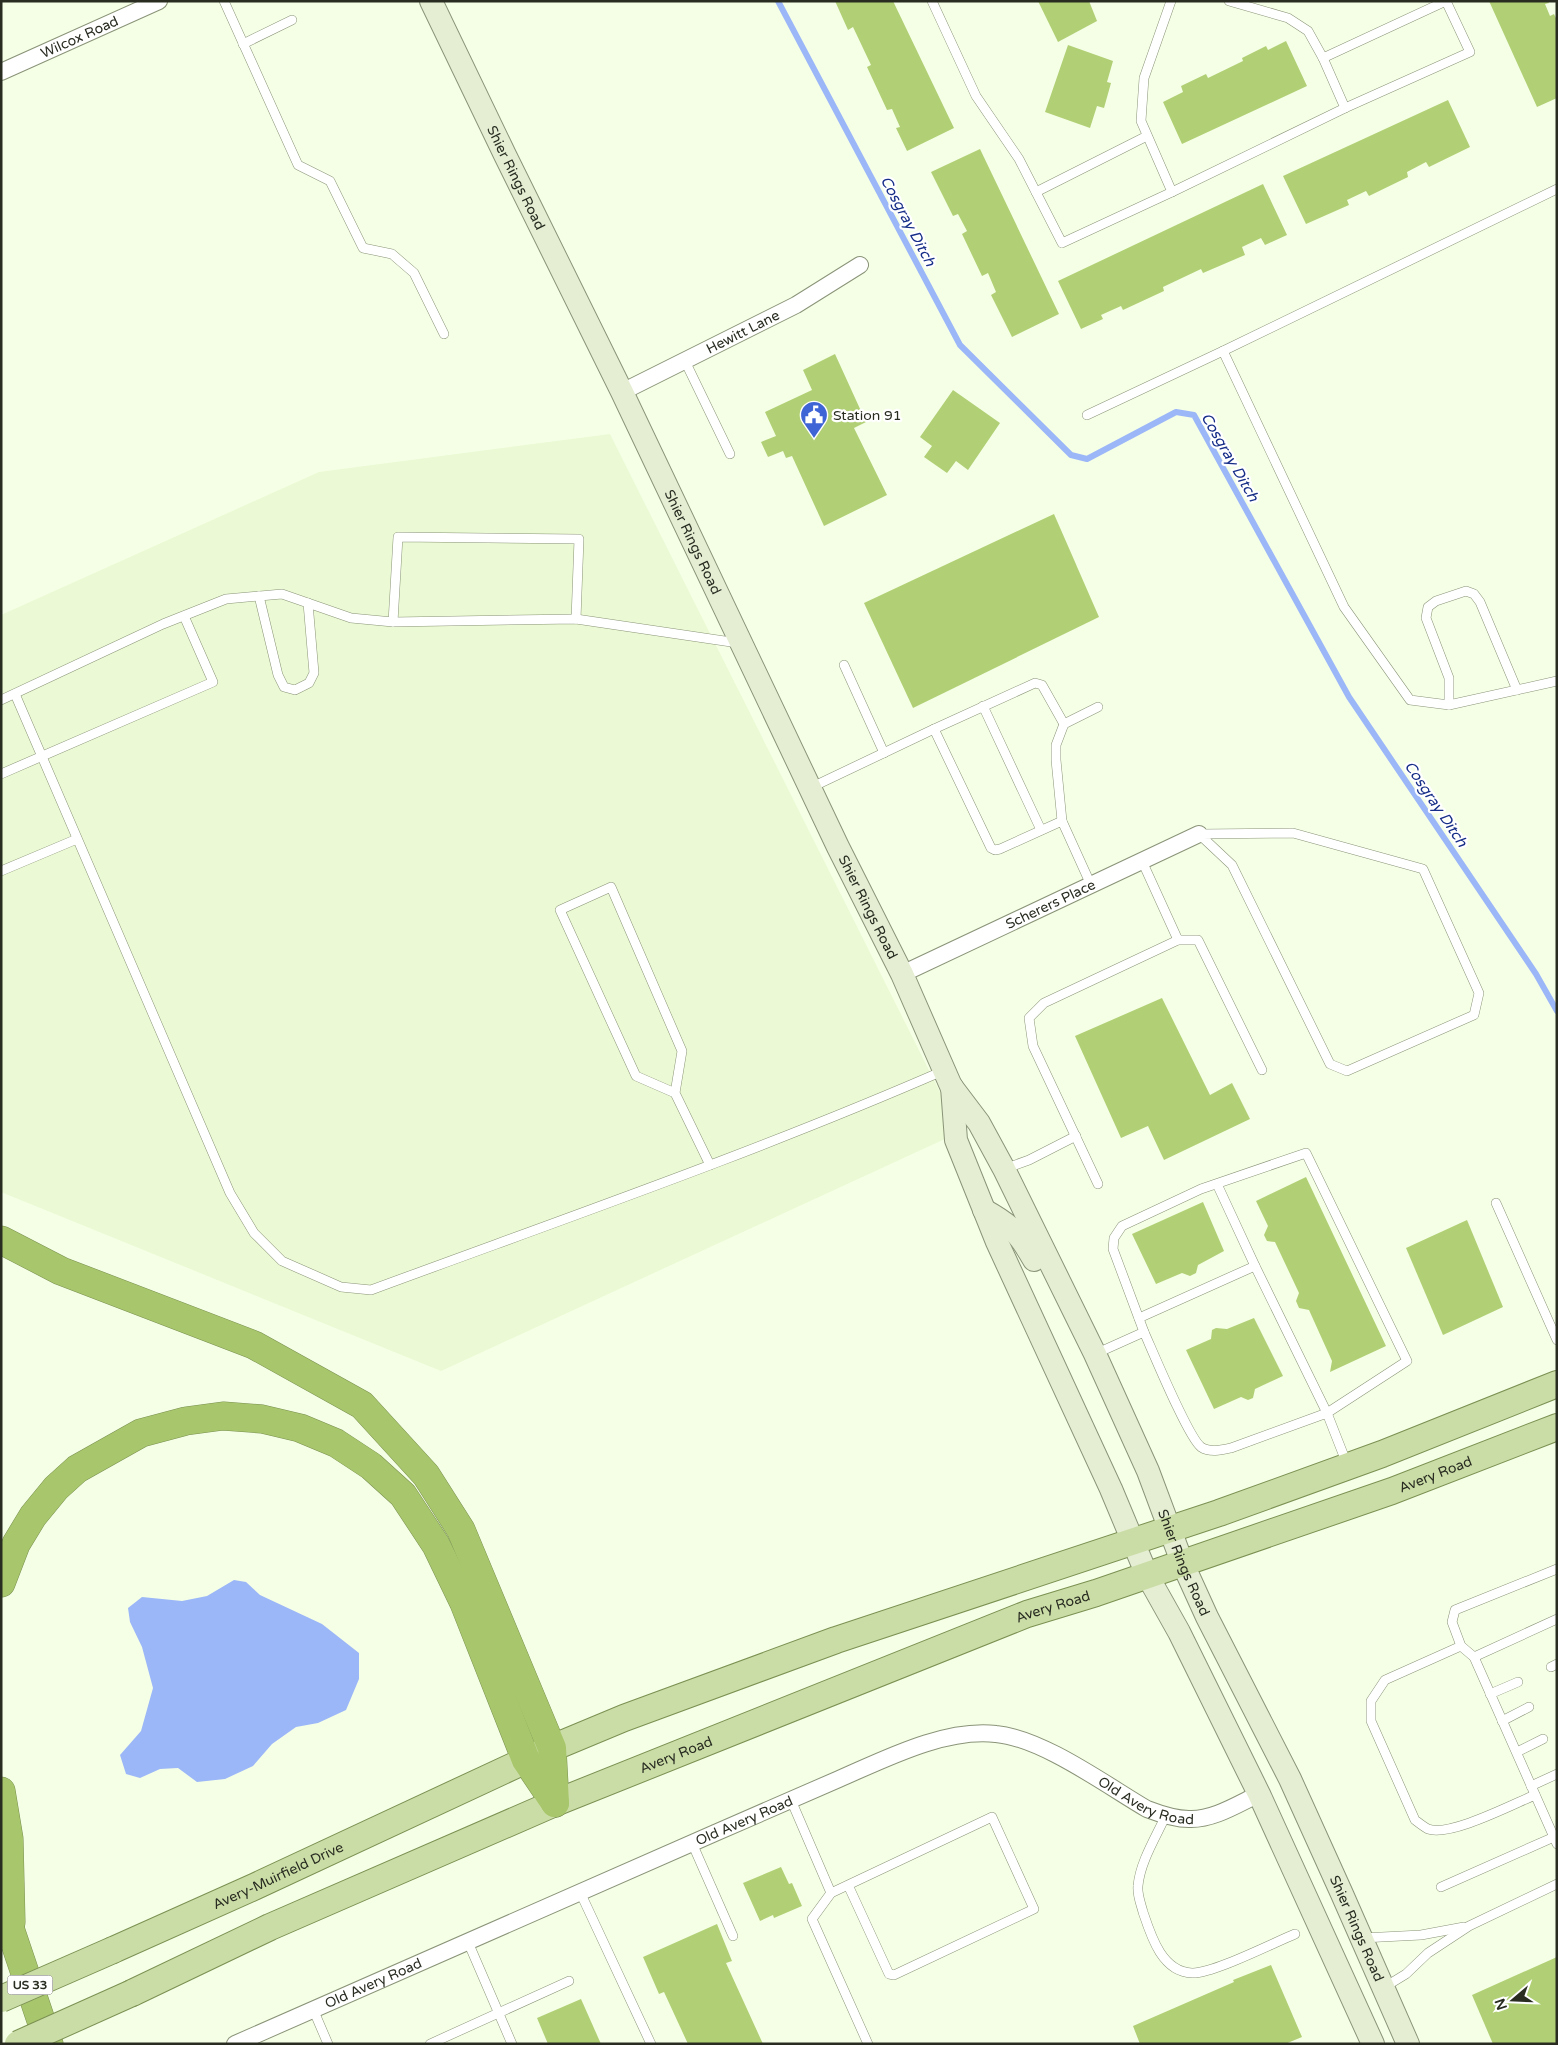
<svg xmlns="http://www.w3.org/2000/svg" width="1558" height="2045" viewBox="0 0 1558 2045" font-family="'Varela Round',sans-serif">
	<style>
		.built { fill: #ebfad4 }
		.water { fill: #9cb7f8 }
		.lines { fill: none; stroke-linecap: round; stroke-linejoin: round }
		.stream { stroke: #9cb7f8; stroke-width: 6 }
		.building { fill: #b1d075 }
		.service-casing { stroke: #8a9478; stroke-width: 10 }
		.minor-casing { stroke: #8a9478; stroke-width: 18 }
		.secondary-casing { stroke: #8a9478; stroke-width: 24 }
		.primary-casing { stroke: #7b9152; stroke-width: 28 }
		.motorway-casing { stroke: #7b9152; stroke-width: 29 }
		.service { stroke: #fff; stroke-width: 9 }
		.minor { stroke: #fff; stroke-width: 16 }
		.secondary { stroke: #e5eed3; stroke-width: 22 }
		.primary { stroke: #cbdda7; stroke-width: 26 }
		.motorway { stroke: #a8c76c; stroke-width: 28 }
		.primary-bridge-casing { stroke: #7b9152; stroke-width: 28; stroke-linecap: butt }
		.primary-bridge { stroke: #cbdda7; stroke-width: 26 }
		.labels { text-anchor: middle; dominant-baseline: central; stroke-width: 4.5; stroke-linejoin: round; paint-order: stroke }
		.shield { fill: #fff; stroke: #686b64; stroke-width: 1 }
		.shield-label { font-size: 12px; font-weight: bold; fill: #282c21 }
		.street-label { font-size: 14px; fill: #282c21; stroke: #fff }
		.poi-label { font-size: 14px; fill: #282c21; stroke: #fff; text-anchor: start }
		.water-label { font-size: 15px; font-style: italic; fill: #172e88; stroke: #fff }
	</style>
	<rect width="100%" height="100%" fill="#f5ffe6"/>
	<!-- built -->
	<polygon class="built" points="610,434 960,1132 441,1371 1,1192 1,615 319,472"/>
	<!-- water -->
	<polygon class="water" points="234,1580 246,1582 260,1595 322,1624 359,1653 359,1679 346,1710 318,1723 296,1727 272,1744 253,1766 225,1779 197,1782 178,1768 160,1769 140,1778 126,1774 120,1755 141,1731 153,1688 142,1647 130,1622 128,1608 142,1597 182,1601 207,1596"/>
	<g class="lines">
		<!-- stream -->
		<polyline class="stream" points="778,1 960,345 1071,455 1087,459 1176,412 1194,415 1349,697 1536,974 1557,1011"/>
	</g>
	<!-- building -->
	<g class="building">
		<polygon points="835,1 893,1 954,128 907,151 896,128 900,127 892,109 887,110 867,67 871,65 853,27 848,30"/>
		<polygon points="1038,1 1089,1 1097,21 1058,42"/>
		<polygon points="1489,1 1548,1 1549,3 1545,4 1550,16 1554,14 1557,20 1557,98 1537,107"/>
		<polygon points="1286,41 1307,86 1182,144 1163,102 1183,92 1181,86 1206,74 1208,78 1243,61 1242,58 1266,46 1268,50"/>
		<polygon points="1068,45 1113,61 1107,82 1111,83 1104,108 1097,106 1090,128 1045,112"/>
		<polygon points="1448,100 1470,147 1429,167 1426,162 1407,172 1408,177 1369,196 1366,191 1347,200 1349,205 1306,224 1283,176"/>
		<polygon points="980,149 1059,314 1012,337 991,295 996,292 988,273 982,276 962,234 967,231 958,214 953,216 931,172"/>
		<polygon points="1263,184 1287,235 1265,245 1261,238 1242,247 1245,255 1203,273 1201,269 1163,287 1164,291 1123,310 1121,306 1101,315 1103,319 1081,329 1058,281"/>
		<polygon points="835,354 866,422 854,428 887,495 824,526 792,456 786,458 783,451 768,457 761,442 776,436 765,412 812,390 803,370"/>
		<polygon points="953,390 1000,423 968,470 956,461 947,473 924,457 932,446 920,437"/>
		<polygon points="1054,514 1099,617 913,708 864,603"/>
		<polygon points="1162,998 1210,1095 1232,1083 1250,1119 1164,1160 1148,1126 1121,1138 1075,1036"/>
		<polygon points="1306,1177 1386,1346 1330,1372 1332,1361 1309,1310 1299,1308 1296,1301 1299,1293 1275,1242 1267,1241 1264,1235 1268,1226 1256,1201"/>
		<polygon points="1203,1202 1224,1251 1198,1265 1196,1273 1190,1276 1182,1273 1156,1284 1132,1234"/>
		<polygon points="1467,1220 1503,1307 1443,1335 1406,1248"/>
		<polygon points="1254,1318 1283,1376 1255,1389 1253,1398 1248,1400 1241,1397 1214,1409 1186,1350 1211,1339 1212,1330 1216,1328 1227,1329"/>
		<polygon points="781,1867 789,1884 792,1883 802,1906 774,1918 773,1915 760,1921 743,1883"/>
		<polygon points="717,1924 732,1961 726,1963 763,2044 688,2044 664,1992 659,1994 643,1957"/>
		<polygon points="1557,1957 1557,2044 1493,2044 1472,1995"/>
		<polygon points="1271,1965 1302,2037 1285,2044 1140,2044 1133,2026 1234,1982 1233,1980"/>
		<polygon points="581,1999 601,2044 548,2044 537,2018"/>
	</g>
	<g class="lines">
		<defs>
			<g id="service">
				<polyline points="224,1 298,165 330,181 363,248 392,254 414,273 444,334"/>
				<polyline points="932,1 976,96 1019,159 1062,243 1172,192 1141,121 1144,78 1171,1"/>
				<polyline points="1229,1 1288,18 1308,31 1323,58 1446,1 1470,52 1345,108"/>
				<polyline points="243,44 292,20"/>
				<polyline points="1036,192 1147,136"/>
				<polyline points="1172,192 1345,108 1323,58"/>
				<polyline points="1223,351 1557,189"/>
				<polyline points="684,359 730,454"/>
				<polyline points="1087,415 1223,351 1344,607 1410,700 1449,705 1557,681"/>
				<polyline points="259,596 278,675 284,687 295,690 309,683 314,673 308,603"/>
				<polyline points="393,622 398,537 579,539 576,619"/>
				<polyline points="844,665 884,753"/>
				<path d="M15,694L230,1193L254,1233L282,1261L341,1287L371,1290C563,1219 757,1152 945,1070"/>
				<polyline points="1,700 163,624 226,599 282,594 351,618 393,622 576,619 738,643"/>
				<polyline points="1449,705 1449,678 1426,618 1428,607 1436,601 1466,591 1474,594 1480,602 1517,690"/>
				<polyline points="983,706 1041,830"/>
				<polyline points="1,774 213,682 184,616"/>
				<polyline points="810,788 934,729"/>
				<polyline points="1062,821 1056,760 1056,745 1064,724"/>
				<polygon points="1293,833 1423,869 1479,993 1474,1015 1347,1071 1330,1064 1232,865 1199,834"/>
				<polyline points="1142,861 1178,940"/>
				<polyline points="1,871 77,839"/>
				<polyline points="1091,885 1062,821 1000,849 995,850 991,848 934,729 1035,683 1042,685 1064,724 1098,707"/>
				<polyline points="675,1093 636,1076 560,910 611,887 682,1051 675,1093 710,1165"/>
				<polyline points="1004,1169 1029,1160 1076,1136"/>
				<polyline points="1098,1184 1033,1046 1029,1018 1044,1003 1178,940 1198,940 1262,1070"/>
				<polyline points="1496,1203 1557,1340"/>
				<polyline points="1139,1318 1255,1266"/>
				<polyline points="1144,1332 1113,1249 1114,1238 1122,1226 1201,1189 1306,1153 1407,1361 1327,1413 1255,1266 1217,1184"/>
				<path d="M1095,1354L1144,1332C1153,1352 1188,1437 1201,1447C1210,1453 1222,1450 1231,1448L1327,1413L1347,1464"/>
				<polyline points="1557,1619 1474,1657 1557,1844"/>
				<path d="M1461,1646L1385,1680L1371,1701V1721L1415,1820C1419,1823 1424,1827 1428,1829C1450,1837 1513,1804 1535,1795"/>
				<polyline points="1474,1657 1461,1646 1452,1622 1455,1610 1557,1569"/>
				<polyline points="1551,1667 1557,1664"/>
				<polyline points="1490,1694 1518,1682"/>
				<polyline points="1502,1721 1529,1707"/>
				<polyline points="1517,1752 1543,1739"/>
				<polyline points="1531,1786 1557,1774"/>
				<polyline points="791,1800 831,1893 812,1919 868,2044"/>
				<path d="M1166,1815C1156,1837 1140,1862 1138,1886C1137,1895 1141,1904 1143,1912C1151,1936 1162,1972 1192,1973C1212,1974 1273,1943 1295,1934"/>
				<polyline points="692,1843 733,1936"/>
				<polyline points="1441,1887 1554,1837"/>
				<polyline points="580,1892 651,2044"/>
				<polyline points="831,1893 992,1817 1034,1909 894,1975 889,1974 848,1885"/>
				<polyline points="1362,1938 1421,1935 1464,1927"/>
				<polyline points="468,1942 512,2044"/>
				<polyline points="1383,1988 1406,1974 1428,1953 1469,1926 1557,1884"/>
				<polyline points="313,2009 328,2044"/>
				<polyline points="430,2044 569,1981"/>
			</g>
			<g id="minor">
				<path id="s1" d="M1,72L159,1"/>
				<path id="s2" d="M622,392L796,305L860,265"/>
				<path id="s3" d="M902,974L1199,834"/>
				<path id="s4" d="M235,2044C395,1973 555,1903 715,1833C757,1815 798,1797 839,1779C885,1759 945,1728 996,1734C1042,1738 1106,1785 1147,1809C1160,1814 1175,1819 1189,1819C1213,1820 1238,1804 1259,1794"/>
			</g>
			<g id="secondary">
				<path id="s5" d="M431,1L505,155L622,392L838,847L902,974L951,1086L979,1123L1004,1169L1095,1354L1148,1471L1182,1562L1207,1617L1290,1779L1342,1894L1408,2044"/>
				<polyline points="952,1087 956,1140 997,1242 1111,1489 1147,1575 1179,1632 1259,1794 1373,2044"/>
				<path d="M984,1210C1011,1225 1019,1233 1034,1260"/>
			</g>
			<g id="primary">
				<path id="s6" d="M113,1950L256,1886L552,1748L624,1718L836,1640L1219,1513L1382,1454L1557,1384"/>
				<path id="s7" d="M132,1993L270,1927L555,1803L1027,1614L1096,1593L1392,1491L1557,1427"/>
			</g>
			<g id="motorway">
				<polyline points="1,1240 61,1271 254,1345 362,1405 426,1475 461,1530 552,1748 555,1803"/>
				<polyline points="1,1583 16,1544 33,1516 56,1488 77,1469 141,1433 186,1421 223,1416 262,1419 300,1428 336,1443 371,1466 403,1495 436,1545 464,1603 526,1760 555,1803"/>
				<polyline points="1,1791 9,1839 11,1922"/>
				<polyline points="1,1902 49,2044"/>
			</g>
		</defs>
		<!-- service casing -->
		<use href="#service" class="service-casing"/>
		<!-- minor casing -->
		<use href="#minor" class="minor-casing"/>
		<!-- secondary casing -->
		<use href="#secondary" class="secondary-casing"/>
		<!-- primary casing -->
		<use href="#primary" class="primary-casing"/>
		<!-- motorway casing -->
		<use href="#motorway" class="motorway-casing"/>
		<!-- service -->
		<use href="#service" class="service"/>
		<!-- minor -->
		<use href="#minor" class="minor"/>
		<!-- secondary -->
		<use href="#secondary" class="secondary"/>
		<!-- primary -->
		<use href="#primary" class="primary"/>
		<!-- motorway -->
		<use href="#motorway" class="motorway"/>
		<defs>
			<g id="primary-bridge">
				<polyline points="1,1999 113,1950"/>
				<polyline points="18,2044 132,1993"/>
			</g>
		</defs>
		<!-- primary-bridge casing -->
		<use href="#primary-bridge" class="primary-bridge-casing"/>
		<!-- primary-bridge -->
		<use href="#primary-bridge" class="primary-bridge"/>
	</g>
	<!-- icons -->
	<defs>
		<symbol id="civic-pin" viewBox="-11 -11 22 30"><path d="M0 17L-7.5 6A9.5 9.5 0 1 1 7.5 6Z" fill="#3f64d6" stroke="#fff"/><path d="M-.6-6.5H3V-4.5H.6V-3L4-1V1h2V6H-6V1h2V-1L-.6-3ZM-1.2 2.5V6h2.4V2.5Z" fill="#fff"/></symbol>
	</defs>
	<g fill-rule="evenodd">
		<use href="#civic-pin" x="798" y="399" width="32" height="43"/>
	</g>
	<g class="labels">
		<!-- shield labels -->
		<rect class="shield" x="7.5" y="1975.5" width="45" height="19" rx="4"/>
		<g class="shield-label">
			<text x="30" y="1985">US 33</text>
		</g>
		<!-- street labels -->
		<g class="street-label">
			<text stroke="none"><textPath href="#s1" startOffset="86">Wilcox Road</textPath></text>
			<text stroke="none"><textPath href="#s5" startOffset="196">Shier Rings Road</textPath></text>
			<text stroke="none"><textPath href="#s2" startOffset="135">Hewitt Lane</textPath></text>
			<text stroke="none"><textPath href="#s5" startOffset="601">Shier Rings Road</textPath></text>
			<text stroke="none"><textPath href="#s3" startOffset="164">Scherers Place</textPath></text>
			<text stroke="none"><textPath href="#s5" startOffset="1006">Shier Rings Road</textPath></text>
			<text stroke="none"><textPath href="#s7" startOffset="1404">Avery Road</textPath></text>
			<text stroke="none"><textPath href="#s5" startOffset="1735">Shier Rings Road</textPath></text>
			<text stroke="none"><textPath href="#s7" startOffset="999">Avery Road</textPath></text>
			<text stroke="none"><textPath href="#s7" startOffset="594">Avery Road</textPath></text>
			<text stroke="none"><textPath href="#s4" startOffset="991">Old Avery Road</textPath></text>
			<text stroke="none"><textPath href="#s4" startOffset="556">Old Avery Road</textPath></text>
			<text stroke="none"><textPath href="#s6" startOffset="181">Avery-Muirfield Drive</textPath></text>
			<text stroke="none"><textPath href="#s5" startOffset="2140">Shier Rings Road</textPath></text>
			<text stroke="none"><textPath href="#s4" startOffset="151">Old Avery Road</textPath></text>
		</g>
		<!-- poi labels -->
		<g class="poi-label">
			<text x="833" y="415">Station 91</text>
		</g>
		<!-- water labels -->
		<g class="water-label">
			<text transform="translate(908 221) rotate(62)">Cosgray Ditch</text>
			<text transform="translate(1230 457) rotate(60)">Cosgray Ditch</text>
			<text transform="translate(1436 804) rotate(56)">Cosgray Ditch</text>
		</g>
	</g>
	<!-- border -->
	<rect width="1558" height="2045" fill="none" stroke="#282c21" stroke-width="5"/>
	<!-- north arrow -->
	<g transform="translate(1513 2000) rotate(251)" stroke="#ffffff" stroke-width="4" paint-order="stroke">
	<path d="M0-4L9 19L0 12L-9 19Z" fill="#282c21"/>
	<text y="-8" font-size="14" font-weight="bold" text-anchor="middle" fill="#282c21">N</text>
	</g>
</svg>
